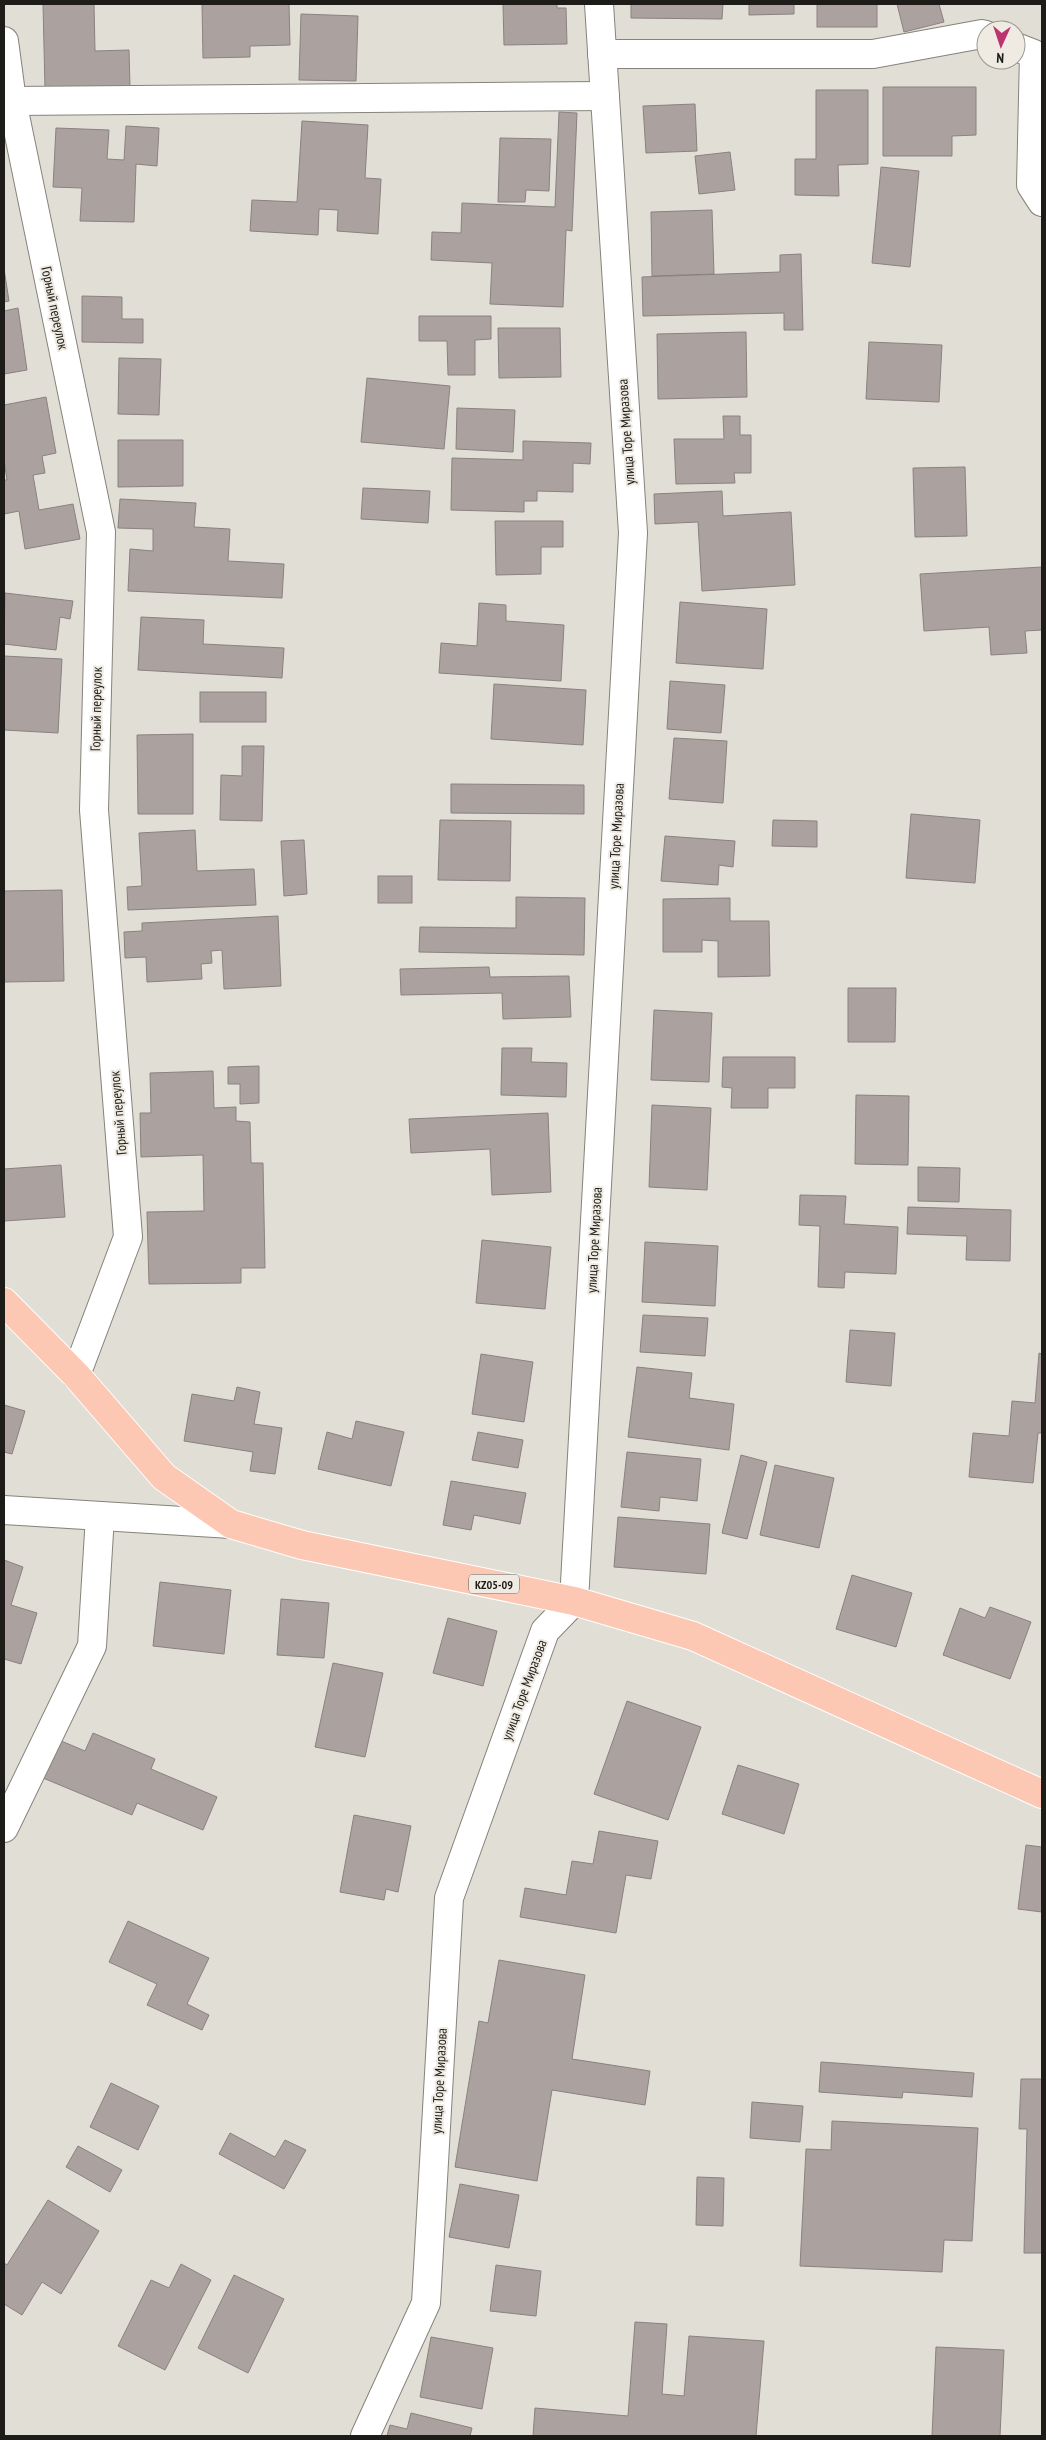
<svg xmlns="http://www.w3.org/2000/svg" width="1046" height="2440" viewBox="0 0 1046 2440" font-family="'PT Sans Narrow',sans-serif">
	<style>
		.building { fill: #aba2a0; stroke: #8a8180 }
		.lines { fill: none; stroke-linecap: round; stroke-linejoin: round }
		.minor-casing { stroke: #86837b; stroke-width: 30 }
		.major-casing { stroke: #fff; stroke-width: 30 }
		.minor { stroke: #fff; stroke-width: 28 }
		.major { stroke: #fdc8b3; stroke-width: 28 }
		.labels { text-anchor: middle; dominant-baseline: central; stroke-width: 4; stroke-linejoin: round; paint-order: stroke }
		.shield { fill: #efebe3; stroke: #5c5a56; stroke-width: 1 }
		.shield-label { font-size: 12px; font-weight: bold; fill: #1d1c19 }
		.street-label { font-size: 14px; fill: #1d1c19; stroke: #efebe3 }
	</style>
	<rect width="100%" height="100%" fill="#e1ded6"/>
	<!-- building -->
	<g class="building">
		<polygon points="43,4 94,4 95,51 129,50 130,87 45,89"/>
		<polygon points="202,4 289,4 290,45 250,46 250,57 203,58"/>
		<polygon points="503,4 557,4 557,8 566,8 567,44 504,45"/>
		<polygon points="631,4 723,4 722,19 631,18"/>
		<polygon points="749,4 794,4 794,14 749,15"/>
		<rect x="817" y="4" width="60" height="23"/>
		<polygon points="897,4 939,4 944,22 904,32"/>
		<polygon points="301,14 358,16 356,81 299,80"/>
		<polygon points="883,87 976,87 976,135 952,136 952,156 883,156"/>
		<polygon points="816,90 868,90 868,164 838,165 839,196 795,195 795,159 816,159"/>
		<polygon points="695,104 697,151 646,153 643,106"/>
		<polygon points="559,112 577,113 572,231 566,230 563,307 490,304 492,263 431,260 432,232 461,233 462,203 555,207"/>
		<polygon points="302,121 368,125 365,178 381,179 378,234 337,231 338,210 319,209 318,235 250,231 252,200 297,202"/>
		<polygon points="126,126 159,128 157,166 136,164 134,222 80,221 82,188 53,187 56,128 109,130 107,159 124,160"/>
		<polygon points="500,138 551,139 549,191 526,190 525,202 498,202"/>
		<polygon points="730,152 735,190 699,194 695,156"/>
		<polygon points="881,167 919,171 910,267 872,263"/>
		<polygon points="712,210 714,274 652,276 651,212"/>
		<polygon points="801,254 803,330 784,330 784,313 643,316 642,277 780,272 780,255"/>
		<polygon points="4,269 9,301 4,302"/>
		<polygon points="82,296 122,297 122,319 143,319 143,343 82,342"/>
		<polygon points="18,308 27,370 4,374 4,311"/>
		<polygon points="419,316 491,316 491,339 475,340 475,375 448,375 447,341 419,341"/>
		<polygon points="498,328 560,328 561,377 499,378"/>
		<polygon points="746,332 747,397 658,399 657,334"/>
		<polygon points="869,342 942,345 939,402 866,399"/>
		<polygon points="119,358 161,359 159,415 118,414"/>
		<polygon points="367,378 450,386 444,449 361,442"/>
		<polygon points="46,397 56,453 42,456 45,473 33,475 39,510 73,504 80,539 25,549 19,511 4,514 4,480 7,480 4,460 4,405"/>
		<polygon points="457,408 515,410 513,452 456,449"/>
		<polygon points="723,416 740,416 740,435 751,435 751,473 734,473 735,483 676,484 674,439 724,439"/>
		<polygon points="118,440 183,440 183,486 118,487"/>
		<polygon points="523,441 591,443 590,464 573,463 573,492 537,491 537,501 524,501 524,512 451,510 452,458 523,460"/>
		<polygon points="965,467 967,536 915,537 913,468"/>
		<polygon points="363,488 430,491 428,523 361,519"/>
		<polygon points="722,491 723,516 791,512 795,585 702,591 698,522 655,524 654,494"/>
		<polygon points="120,499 196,503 194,527 230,529 228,561 284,564 282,598 128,591 130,549 153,551 153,529 118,528"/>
		<polygon points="495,521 563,521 563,547 541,547 541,574 496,575"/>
		<polygon points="1042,567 1042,630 1025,631 1027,653 991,655 989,627 924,631 920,574"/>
		<polygon points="5,593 73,601 70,619 60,617 56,650 4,644"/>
		<polygon points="680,602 767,609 763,669 676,663"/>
		<polygon points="479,603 506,605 506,621 564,625 561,681 439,673 441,643 477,646"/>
		<polygon points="141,617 204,620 203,644 284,648 282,678 138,670"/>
		<polygon points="4,656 62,659 58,733 4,730"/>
		<polygon points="670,681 725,685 721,733 667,729"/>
		<polygon points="494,684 586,690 583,745 491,739"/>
		<rect x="200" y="692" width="66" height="30"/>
		<polygon points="193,734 193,814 138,814 137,735"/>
		<polygon points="674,738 727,741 723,803 669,799"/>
		<polygon points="242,746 264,746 262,821 220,820 221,775 242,776"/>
		<polygon points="451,784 584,785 584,814 451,813"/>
		<polygon points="911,814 980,820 975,883 906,878"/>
		<polygon points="440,820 511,821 510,881 438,880"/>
		<polygon points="773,820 817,821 817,847 772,846"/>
		<polygon points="195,830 197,871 254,869 256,905 128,910 127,887 142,886 139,833"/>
		<polygon points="665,836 735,841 733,867 719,865 718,885 661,881"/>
		<polygon points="304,840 307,894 284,896 281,841"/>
		<rect x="378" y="876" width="34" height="27"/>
		<polygon points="62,890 64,981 4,982 4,891"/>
		<polygon points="516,897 585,898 584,955 419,952 420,927 516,928"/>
		<polygon points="730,898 730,921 769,921 770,976 718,977 718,941 702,940 702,952 663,952 663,899"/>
		<polygon points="278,916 281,986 224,989 222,950 211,951 212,963 201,964 202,979 147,982 146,957 125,958 124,932 142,931 142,923"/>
		<polygon points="489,967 490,977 569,976 571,1017 503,1019 502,993 401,995 400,969"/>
		<polygon points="848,988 896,988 895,1042 848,1042"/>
		<polygon points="654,1010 712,1013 709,1082 651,1080"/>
		<polygon points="502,1048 532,1048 531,1062 567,1063 566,1097 501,1095"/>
		<polygon points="723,1057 795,1057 795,1088 768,1088 768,1108 731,1108 732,1088 722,1087"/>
		<polygon points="259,1066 259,1103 240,1104 240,1084 228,1084 228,1067"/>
		<polygon points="213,1071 214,1108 236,1107 236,1121 250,1122 251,1163 263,1163 265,1268 241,1268 241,1283 149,1284 147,1212 204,1211 203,1155 141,1157 140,1113 151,1113 150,1073"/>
		<polygon points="856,1095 909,1096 908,1165 855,1164"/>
		<polygon points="652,1105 711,1108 707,1190 649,1187"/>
		<polygon points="548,1113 551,1192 492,1195 490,1149 411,1153 409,1119"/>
		<polygon points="61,1165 65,1217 4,1221 4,1169"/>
		<polygon points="918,1167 960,1168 959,1202 918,1201"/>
		<polygon points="800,1195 846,1196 844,1224 898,1227 896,1274 845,1272 844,1288 818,1287 820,1226 799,1225"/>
		<polygon points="908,1207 1011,1210 1010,1261 966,1260 967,1236 907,1234"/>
		<polygon points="482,1240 551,1247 545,1309 476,1303"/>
		<polygon points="645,1242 718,1246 715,1306 642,1302"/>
		<polygon points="643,1315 708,1318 705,1356 640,1352"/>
		<polygon points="850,1330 895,1333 891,1386 846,1382"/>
		<polygon points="1039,1353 1042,1354 1042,1433 1038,1433 1033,1483 969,1477 973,1433 1009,1436 1012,1401 1035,1403"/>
		<polygon points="481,1354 533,1362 524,1422 472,1414"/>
		<polygon points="637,1367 692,1373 689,1398 734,1404 729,1450 628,1437"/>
		<polygon points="237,1387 260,1392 254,1424 282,1428 275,1474 250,1471 253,1452 184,1441 192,1394 234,1401"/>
		<polygon points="4,1405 25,1411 12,1454 4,1452"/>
		<polygon points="356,1421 404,1432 391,1486 318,1469 327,1432 352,1439"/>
		<polygon points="478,1432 523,1440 518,1468 472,1460"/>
		<polygon points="627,1452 701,1459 697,1501 660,1497 659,1511 621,1507"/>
		<polygon points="741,1455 767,1462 747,1539 722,1533"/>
		<polygon points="775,1465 834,1478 819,1548 760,1535"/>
		<polygon points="451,1481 526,1493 520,1524 474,1515 471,1530 443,1525"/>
		<polygon points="618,1517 710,1524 706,1574 614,1567"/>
		<polygon points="4,1560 23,1567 11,1605 37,1613 21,1664 4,1659"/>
		<polygon points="852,1575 912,1593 896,1647 836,1629"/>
		<polygon points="160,1582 231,1590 224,1654 153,1646"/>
		<polygon points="281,1599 329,1603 324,1658 277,1655"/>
		<polygon points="990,1607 1031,1622 1010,1679 943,1655 960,1608 985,1618"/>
		<polygon points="448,1618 497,1631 483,1686 433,1673"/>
		<polygon points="333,1663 383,1673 365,1757 315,1747"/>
		<polygon points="627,1701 701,1727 668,1820 594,1794"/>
		<polygon points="93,1733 155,1759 151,1769 217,1797 203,1830 137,1803 132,1815 43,1778 59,1740 85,1751"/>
		<polygon points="738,1765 799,1784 784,1834 722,1814"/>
		<polygon points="354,1815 411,1826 398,1892 386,1889 384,1900 340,1892"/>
		<polygon points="599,1831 658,1841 651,1879 626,1875 616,1933 520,1917 525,1888 566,1895 572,1861 593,1864"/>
		<polygon points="1026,1845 1042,1847 1042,1912 1018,1909"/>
		<polygon points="128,1921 209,1958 187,2004 209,2015 202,2030 147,2005 157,1984 109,1962"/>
		<polygon points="499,1960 585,1975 572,2059 650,2071 645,2105 552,2090 537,2181 455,2167 479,2021 488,2023"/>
		<polygon points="821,2062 974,2073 972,2097 903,2092 902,2098 819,2092"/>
		<polygon points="1021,2079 1042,2079 1042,2253 1024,2253 1027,2129 1019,2129"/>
		<polygon points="111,2083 159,2106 138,2150 90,2127"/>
		<polygon points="752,2102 803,2106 800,2142 750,2138"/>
		<polygon points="832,2121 978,2128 972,2241 944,2240 942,2272 800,2266 806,2149 831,2150"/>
		<polygon points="230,2133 275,2157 285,2140 306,2150 284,2189 219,2154"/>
		<polygon points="78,2146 122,2170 110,2192 66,2167"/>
		<polygon points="697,2177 724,2178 723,2226 696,2225"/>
		<polygon points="460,2184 519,2195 509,2248 449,2237"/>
		<polygon points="48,2200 99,2231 61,2294 42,2282 22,2315 4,2304 4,2263 7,2265"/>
		<polygon points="181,2264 211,2280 165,2370 118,2346 151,2280 169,2288"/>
		<polygon points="496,2265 541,2271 536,2316 490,2311"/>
		<polygon points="234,2275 284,2299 248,2373 198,2348"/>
		<polygon points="635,2322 667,2324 662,2394 684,2396 689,2336 764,2341 756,2436 533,2436 535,2408 628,2416"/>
		<polygon points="431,2337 493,2348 482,2409 420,2397"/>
		<polygon points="936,2347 1004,2350 1000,2436 932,2436"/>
		<polygon points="411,2413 472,2428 470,2436 387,2436 390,2425 407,2429"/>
	</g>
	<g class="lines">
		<defs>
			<g id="minor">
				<polyline points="4,41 12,101 101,532 94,810 128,1237 76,1375"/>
				<polyline points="1016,47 1034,54 1031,185 1042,202"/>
				<polyline points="602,54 873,54 982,34 986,35"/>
				<polyline points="12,101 605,96"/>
				<polyline points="4,1510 231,1524"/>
				<polyline points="4,1828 92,1646 100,1516"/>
				<polyline points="365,2436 426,2303 449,1898 545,1631 574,1601 633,533 599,4"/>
			</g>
			<polyline id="major" points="4,1302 76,1375 164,1477 231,1524 302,1545 574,1601 693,1636 1042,1794"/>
		</defs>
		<!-- minor casing -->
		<use href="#minor" class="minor-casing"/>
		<!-- major casing -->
		<use href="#major" class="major-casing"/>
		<!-- minor -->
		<use href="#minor" class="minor"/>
		<!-- major -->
		<use href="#major" class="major"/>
	</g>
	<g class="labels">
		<!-- shield labels -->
		<rect class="shield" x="469" y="1574.5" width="50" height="19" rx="4"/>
		<g class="shield-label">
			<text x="494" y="1584">KZ05-09</text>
		</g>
		<!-- street labels -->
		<g class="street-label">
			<text transform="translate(55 308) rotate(78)">Горный переулок</text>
			<text transform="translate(626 432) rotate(-94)">улица Торе Миразова</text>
			<text transform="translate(96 709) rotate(-89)">Горный переулок</text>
			<text transform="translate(616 836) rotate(-87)">улица Торе Миразова</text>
			<text transform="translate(118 1113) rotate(-95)">Горный переулок</text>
			<text transform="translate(594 1240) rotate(-87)">улица Торе Миразова</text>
			<text transform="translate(524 1690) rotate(-70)">улица Торе Миразова</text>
			<text transform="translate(439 2081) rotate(-87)">улица Торе Миразова</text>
		</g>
	</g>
	<!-- border -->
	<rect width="1046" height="2440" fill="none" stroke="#1d1c19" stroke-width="10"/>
	<!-- north arrow -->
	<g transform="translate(1001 45) rotate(183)"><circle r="24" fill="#efebe3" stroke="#9b9892"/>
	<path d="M0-4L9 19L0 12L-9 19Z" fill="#bd3370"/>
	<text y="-8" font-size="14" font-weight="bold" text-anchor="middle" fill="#1d1c19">N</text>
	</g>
</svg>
